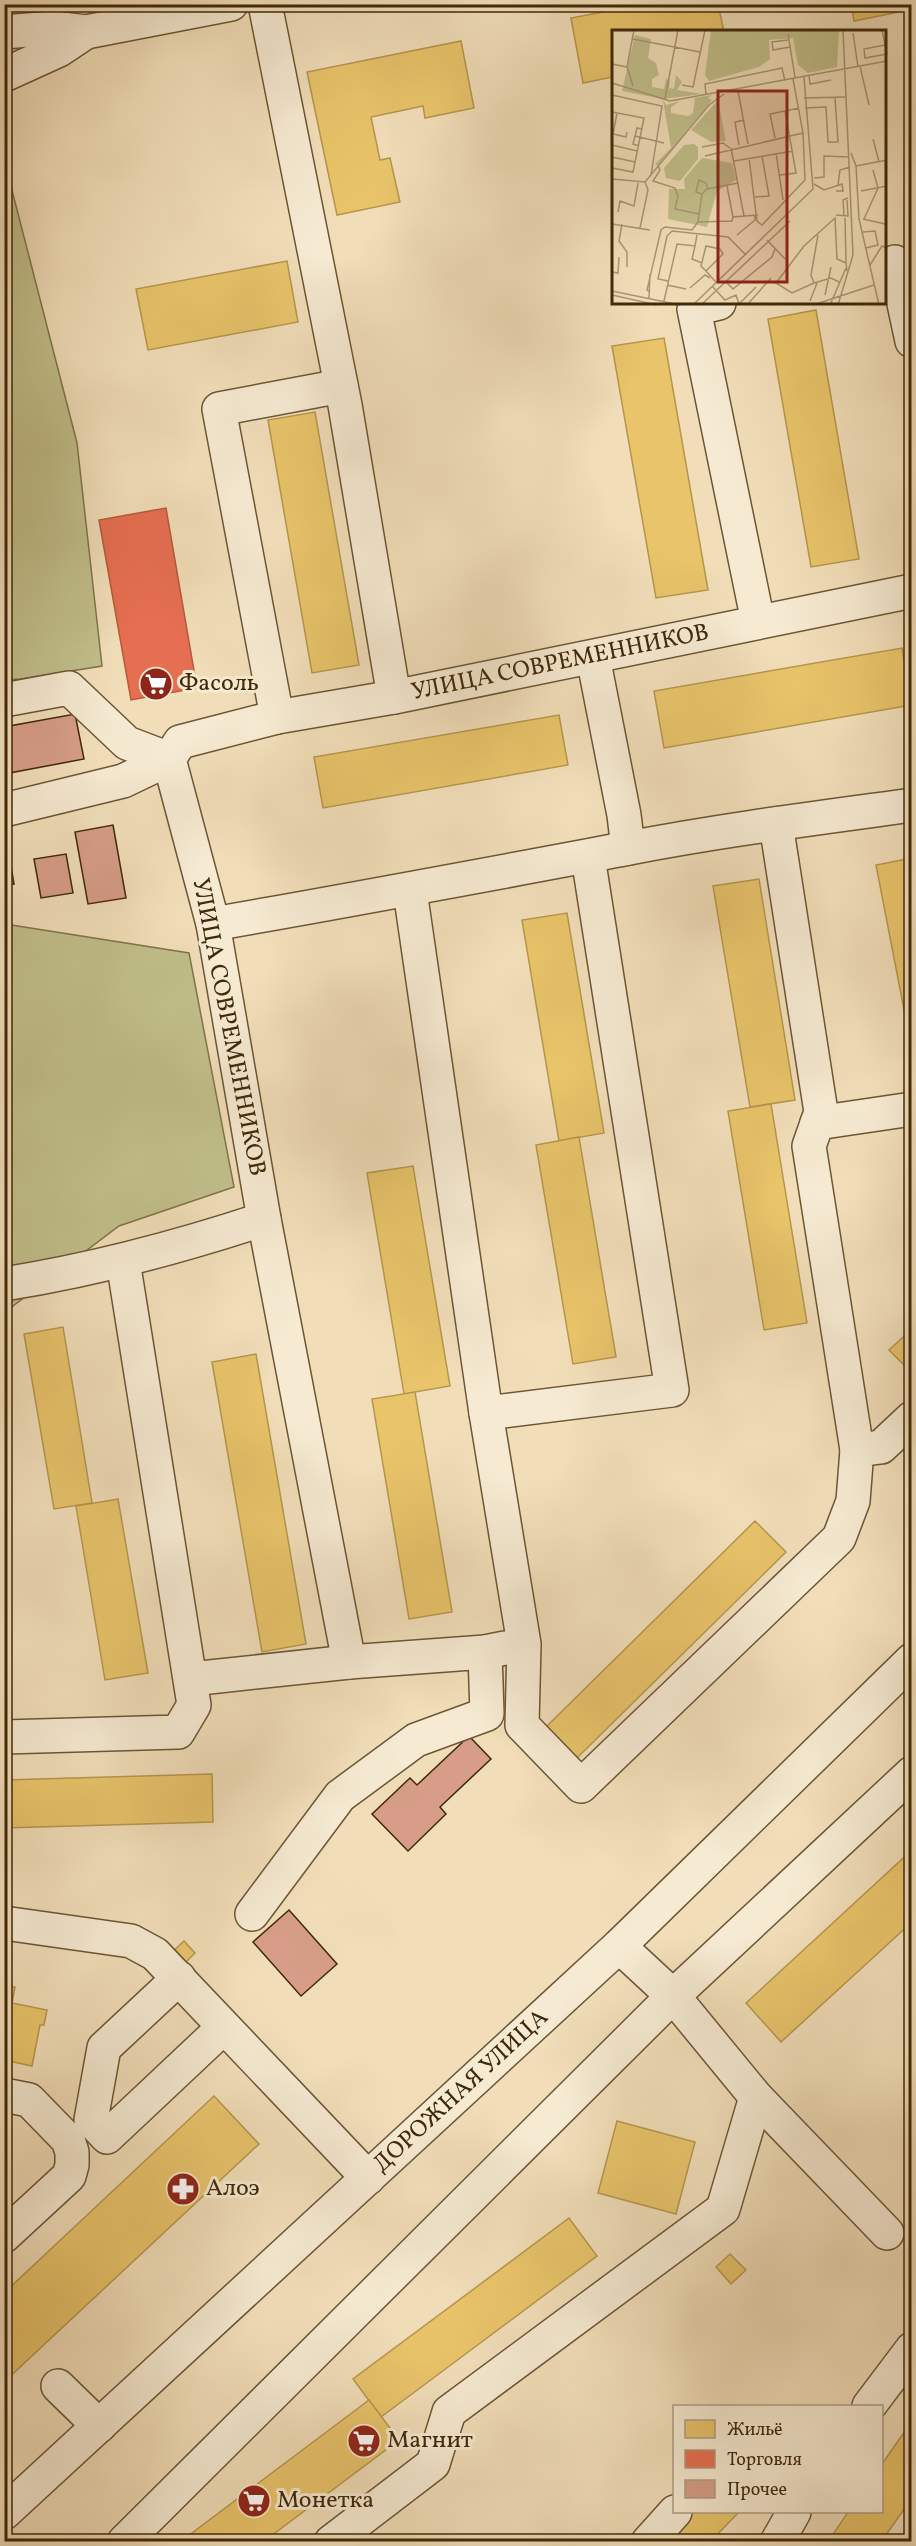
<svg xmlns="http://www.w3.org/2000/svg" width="916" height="2546" viewBox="0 0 916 2546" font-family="Vollkorn,serif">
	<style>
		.green { fill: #c1bf8b; stroke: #80744a; stroke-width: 1.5 }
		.homes { fill: #e9c46a; stroke: #b6964d; stroke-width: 1.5 }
		.shops { fill: #e76f51; stroke: #b55a3b; stroke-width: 1.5 }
		.building { fill: #d79d88; stroke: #402909; stroke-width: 1.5 }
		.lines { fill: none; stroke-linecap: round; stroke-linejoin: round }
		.minor-casing { stroke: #6c5635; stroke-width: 36 }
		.minor { stroke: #f6ead2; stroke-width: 33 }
		.labels { text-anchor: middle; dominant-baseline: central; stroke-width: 6; stroke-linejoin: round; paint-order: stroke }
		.street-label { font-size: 24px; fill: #402909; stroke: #f6ead2 }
		.poi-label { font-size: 24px; fill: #402909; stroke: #f6ead2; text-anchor: start }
		.inset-road { fill: none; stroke: #aa9673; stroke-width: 1.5 }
		.view { fill: #8f2418; fill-opacity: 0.15; stroke: #8f2418; stroke-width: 3 }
		.inset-edge { fill: none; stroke: #402909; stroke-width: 3 }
	</style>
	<rect width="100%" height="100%" fill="#f1deb9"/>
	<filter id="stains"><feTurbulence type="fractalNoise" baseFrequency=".00333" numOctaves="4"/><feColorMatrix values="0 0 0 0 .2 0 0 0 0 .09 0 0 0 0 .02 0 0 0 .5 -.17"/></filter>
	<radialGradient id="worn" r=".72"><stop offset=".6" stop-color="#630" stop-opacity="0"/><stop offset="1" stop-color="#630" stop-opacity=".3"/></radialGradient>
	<!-- green -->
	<g class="green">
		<polygon points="5,163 77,443 102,666 21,679 5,680"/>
		<polygon points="5,924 189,953 234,1187 119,1226 5,1312"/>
	</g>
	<!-- homes -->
	<g class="homes">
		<polygon points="645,4 718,4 724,32 613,32 613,77 583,83 571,18"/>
		<polygon points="851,4 897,4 899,12 854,21"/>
		<polygon points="461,41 474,108 425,118 423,106 371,117 380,160 390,158 400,202 337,215 307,72"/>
		<polygon points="287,261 298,322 148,350 136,289"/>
		<polygon points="816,310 859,559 811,567 768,319"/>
		<polygon points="664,338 708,590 656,598 612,346"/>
		<polygon points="315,412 359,665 312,673 268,420"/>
		<polygon points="902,648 912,705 664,748 654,691"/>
		<polygon points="559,715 568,765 323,808 314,757"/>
		<polygon points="912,858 912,1051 876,865"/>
		<polygon points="759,879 795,1100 750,1107 713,886"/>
		<polygon points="567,913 604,1133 559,1141 522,920"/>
		<polygon points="771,1104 807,1323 764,1330 728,1111"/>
		<polygon points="579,1137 616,1357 573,1364 536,1145"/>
		<polygon points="413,1166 450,1386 404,1394 367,1173"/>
		<polygon points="63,1327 92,1503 54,1509 24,1334"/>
		<polygon points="912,1329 912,1373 889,1350"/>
		<polygon points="256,1354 306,1644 262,1652 212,1362"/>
		<polygon points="415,1392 452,1612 409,1619 372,1399"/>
		<polygon points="118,1499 148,1673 105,1680 76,1506"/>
		<polygon points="755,1521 786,1552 577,1758 546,1727"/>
		<polygon points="212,1774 213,1822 4,1828 4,1780"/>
		<polygon points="912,1850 912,1922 781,2042 746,2003"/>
		<polygon points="184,1941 195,1953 181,1967 169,1955"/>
		<polygon points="4,1985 15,1987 12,2003 47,2010 44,2025 40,2025 32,2066 4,2060"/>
		<polygon points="214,2096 259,2144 4,2382 4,2293"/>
		<polygon points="617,2121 695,2142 676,2214 598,2193"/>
		<polygon points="569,2218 597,2256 381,2417 353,2379"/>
		<polygon points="730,2254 746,2270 731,2284 716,2267"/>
		<polygon points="369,2400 399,2440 263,2542 180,2542"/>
		<polygon points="912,2421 912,2498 881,2542 828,2542 848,2512 882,2512 882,2464"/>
		<polygon points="684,2512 739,2512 710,2542 655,2542"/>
	</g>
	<!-- shops -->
	<polygon class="shops" points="166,508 197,688 131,700 99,520"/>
	<!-- building -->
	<g class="building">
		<polygon points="75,714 84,759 4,774 4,727"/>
		<polygon points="113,825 126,898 88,904 75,832"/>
		<polygon points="4,842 7,842 14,884 4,885"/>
		<polygon points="66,854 73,893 41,898 34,859"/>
		<polygon points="469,1736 491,1759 440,1807 446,1814 408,1851 372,1814 410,1778 417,1785"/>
		<polygon points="289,1910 337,1964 301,1996 253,1942"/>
	</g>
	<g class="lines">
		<defs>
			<g id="minor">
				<polyline points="265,4 345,405 394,697"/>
				<polyline points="4,32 53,28 86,32 231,4"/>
				<polyline points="4,75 59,50 86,32"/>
				<polyline points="895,262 912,341"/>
				<polyline points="719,303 694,309 758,622"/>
				<polyline points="593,657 624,815 628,848"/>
				<polyline points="4,700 69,688 127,743 169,759"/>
				<polyline points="277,717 219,409 341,386"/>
				<polyline points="4,810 123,781 169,759"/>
				<polyline points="776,824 821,1112 809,1146 857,1450"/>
				<polyline points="410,891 486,1413 524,1644 522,1725 581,1786 839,1538 853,1501 857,1450 881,1447 912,1418"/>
				<path d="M213,924C352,900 490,874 629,848C722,830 817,818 912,805"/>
				<polyline points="817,1123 912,1109"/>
				<path d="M4,1284C93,1270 179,1247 264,1219"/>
				<polyline points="486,1413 672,1390 588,857"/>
				<path id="s1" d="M349,1662L264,1219L213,924L169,759L180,742L277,717L394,697L912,591"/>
				<polyline points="191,1679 349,1662 485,1652 505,1648"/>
				<polyline points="4,1737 178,1732 194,1705 123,1261"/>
				<polyline points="252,1914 340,1796 416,1740 487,1714 485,1652"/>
				<polyline points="4,1923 131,1941 155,1954 368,2178"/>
				<polyline points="619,1946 673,1996 756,2097 887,2233"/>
				<polyline points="179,1978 104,2048 91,2120 107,2137 224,2027"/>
				<polyline points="4,2095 29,2100 68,2140 72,2152 72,2165 69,2176 4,2236"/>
				<polyline points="58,2386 99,2426"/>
				<polyline points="869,2406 912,2349"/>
				<path id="s2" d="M4,2513L619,1946L912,1660"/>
				<polyline points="124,2542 673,1996 912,1773"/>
				<polyline points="331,2542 433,2464 449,2412 723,2209 756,2097"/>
				<polyline points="648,2542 675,2512"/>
				<polyline points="777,2542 794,2512"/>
			</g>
		</defs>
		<!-- minor casing -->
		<use href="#minor" class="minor-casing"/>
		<!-- minor -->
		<use href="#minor" class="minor"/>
	</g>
	<!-- icons -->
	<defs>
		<symbol id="supermarket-disc" viewBox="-11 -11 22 22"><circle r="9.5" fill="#8f2418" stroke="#f6ead2"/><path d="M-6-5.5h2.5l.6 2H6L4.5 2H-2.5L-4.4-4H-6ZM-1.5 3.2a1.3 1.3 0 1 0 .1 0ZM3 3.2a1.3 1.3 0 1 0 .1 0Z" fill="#fff"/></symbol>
		<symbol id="pharmacy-disc" viewBox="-11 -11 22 22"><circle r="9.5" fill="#8f2418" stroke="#f6ead2"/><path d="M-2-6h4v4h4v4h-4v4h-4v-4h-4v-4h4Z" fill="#fff"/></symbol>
	</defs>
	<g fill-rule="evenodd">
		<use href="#supermarket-disc" x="137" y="665" width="38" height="38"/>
		<use href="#pharmacy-disc" x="164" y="2170" width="38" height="38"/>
		<use href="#supermarket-disc" x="345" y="2422" width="38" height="38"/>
		<use href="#supermarket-disc" x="235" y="2482" width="38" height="38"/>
	</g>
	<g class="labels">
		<!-- street labels -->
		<g class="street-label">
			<text stroke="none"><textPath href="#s1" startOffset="1330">УЛИЦА СОВРЕМЕННИКОВ</textPath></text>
			<text transform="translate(228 1027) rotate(79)">УЛИЦА СОВРЕМЕННИКОВ</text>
			<text stroke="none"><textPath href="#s2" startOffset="622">ДОРОЖНАЯ УЛИЦА</textPath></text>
		</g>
		<!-- poi labels -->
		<g class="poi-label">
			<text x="179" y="684">Фасоль</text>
			<text x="206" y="2189">Алоэ</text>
			<text x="387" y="2441">Магнит</text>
			<text x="277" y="2501">Монетка</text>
		</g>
	</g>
	<!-- overview -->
	<g transform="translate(612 30)">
		<rect width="274" height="274" fill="#f1deb9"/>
		<path d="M99,0H227L225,37L196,43L186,35L181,8L157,10L158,29L147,37L97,51L93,45ZM23,5L39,9L36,28L44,33L47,45L40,49V57L52,59L54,49L58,50L57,58L62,59L64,45L70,52L65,60L90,64L51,69L10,61ZM100,65L96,68L100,70L46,136L43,134L59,118L51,70L54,75L68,71L59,77V83L76,86L81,83L83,68ZM106,70L114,111L99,112L79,100ZM82,114L86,117V129L68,151L54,148L52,138L72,115ZM90,128L120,133L124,150L105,161L95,197L56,189L57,159H73L72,149Z" fill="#c1bf8b"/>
		<path class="inset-road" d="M270,0L275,24M241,3L246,37M176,4L183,47M21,9L88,22M176,10L160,12L161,20L178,17M273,15L252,19L253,28L275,24M0,34L15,37L22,0M248,36L257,75M15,37L21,56M197,46L198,54L219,50M0,53L58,71L275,31M70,55L81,57L93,0M126,61L136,114M0,65L50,76L39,145M94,65L93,54L170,38L173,51M192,68L233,67M53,69L66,0M193,78L214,77L216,112H226L223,68M0,82L32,88L21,142L0,138M5,83L1,104L14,107L15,102M23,106L52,113M163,108L158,84L187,78M261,109L267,132M0,115L25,121M127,115L123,92L132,90M27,116L21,114L25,98L30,99M90,117L111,113L118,118M119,118L132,186M164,123L171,170M239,123L244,136L247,189L267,275M93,126L191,103M0,127L23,132M137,128L145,191L150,195L193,150L191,103L181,49M122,131L181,121M46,136L48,140L41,151L63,158L66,166L63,179L87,184M244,136L275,130M168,145L184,143L173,81M202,148L212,147V126L237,127M0,149L33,152L97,75L112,64M202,154L212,160L230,154L231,161H224M226,155L228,140L238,137M115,156L121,187M249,161L275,156M90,164L84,162L87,150L94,153L96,159M143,167L157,166L150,126M6,182L8,171L22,176L26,153M224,185L236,186L235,170M232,185L231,170L236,168M233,188L234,233M251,189L273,194M252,189L266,158L261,140M86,192L120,191L121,187L146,185M0,194L38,200M10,194L7,211L15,222V237M28,198L36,160L33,152M251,202L263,201L266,215L254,218M125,205L143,190V185M206,205L199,245L202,253L219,248L227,252M155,210L173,229M83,216L80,229L90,233M258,235L270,216L275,218M94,241L111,224L108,219L94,216L89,236L94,241L102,250L104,252M0,242L6,243L7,227M56,251L46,249L55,206L60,201L116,207L134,225M115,253L121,259L160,227L163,219M202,253L180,263L164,253L192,216L223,188L225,229L234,233L235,241M55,255L74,259M100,256L113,270L124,265L127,274M78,258L93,245L98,248M0,261L68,275M38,262L35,260L49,200L53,197L80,200L86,192L90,164L95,159L126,153M0,265L45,275M213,265L219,237M37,268L38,244M52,271L65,214L83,216L85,205M198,271L205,253M127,274L144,257M81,275L201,159L192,47M89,275L178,191M135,275L159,248M201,275L262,255M218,275L234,238M226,275L241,225L231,0"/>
		<path class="view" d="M106,61H175V252H106Z"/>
		<rect width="274" height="274" class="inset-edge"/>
	</g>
	<!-- margin -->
	<rect width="916" height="2546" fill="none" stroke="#f1deb9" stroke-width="24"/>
	<rect x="6" y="6" width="904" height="2534" fill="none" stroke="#402909" stroke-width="3"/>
	<rect x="12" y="12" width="892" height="2522" fill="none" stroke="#402909" stroke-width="1.5"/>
	<!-- legend -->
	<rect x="673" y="2405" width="210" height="108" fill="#f6ead2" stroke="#ad9d82" stroke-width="1.5"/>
	<rect x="685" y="2420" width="30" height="18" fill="#e9c46a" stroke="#ad9d82" stroke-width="1.5"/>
	<text x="727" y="2435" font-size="18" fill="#402909">Жильё</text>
	<rect x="685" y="2450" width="30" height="18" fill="#e76f51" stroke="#ad9d82" stroke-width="1.5"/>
	<text x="727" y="2465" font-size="18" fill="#402909">Торговля</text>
	<rect x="685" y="2480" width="30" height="18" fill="#d79d88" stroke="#ad9d82" stroke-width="1.5"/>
	<text x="727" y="2495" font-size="18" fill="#402909">Прочее</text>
	<rect width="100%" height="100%" filter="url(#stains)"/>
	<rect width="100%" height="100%" fill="url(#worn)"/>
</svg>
